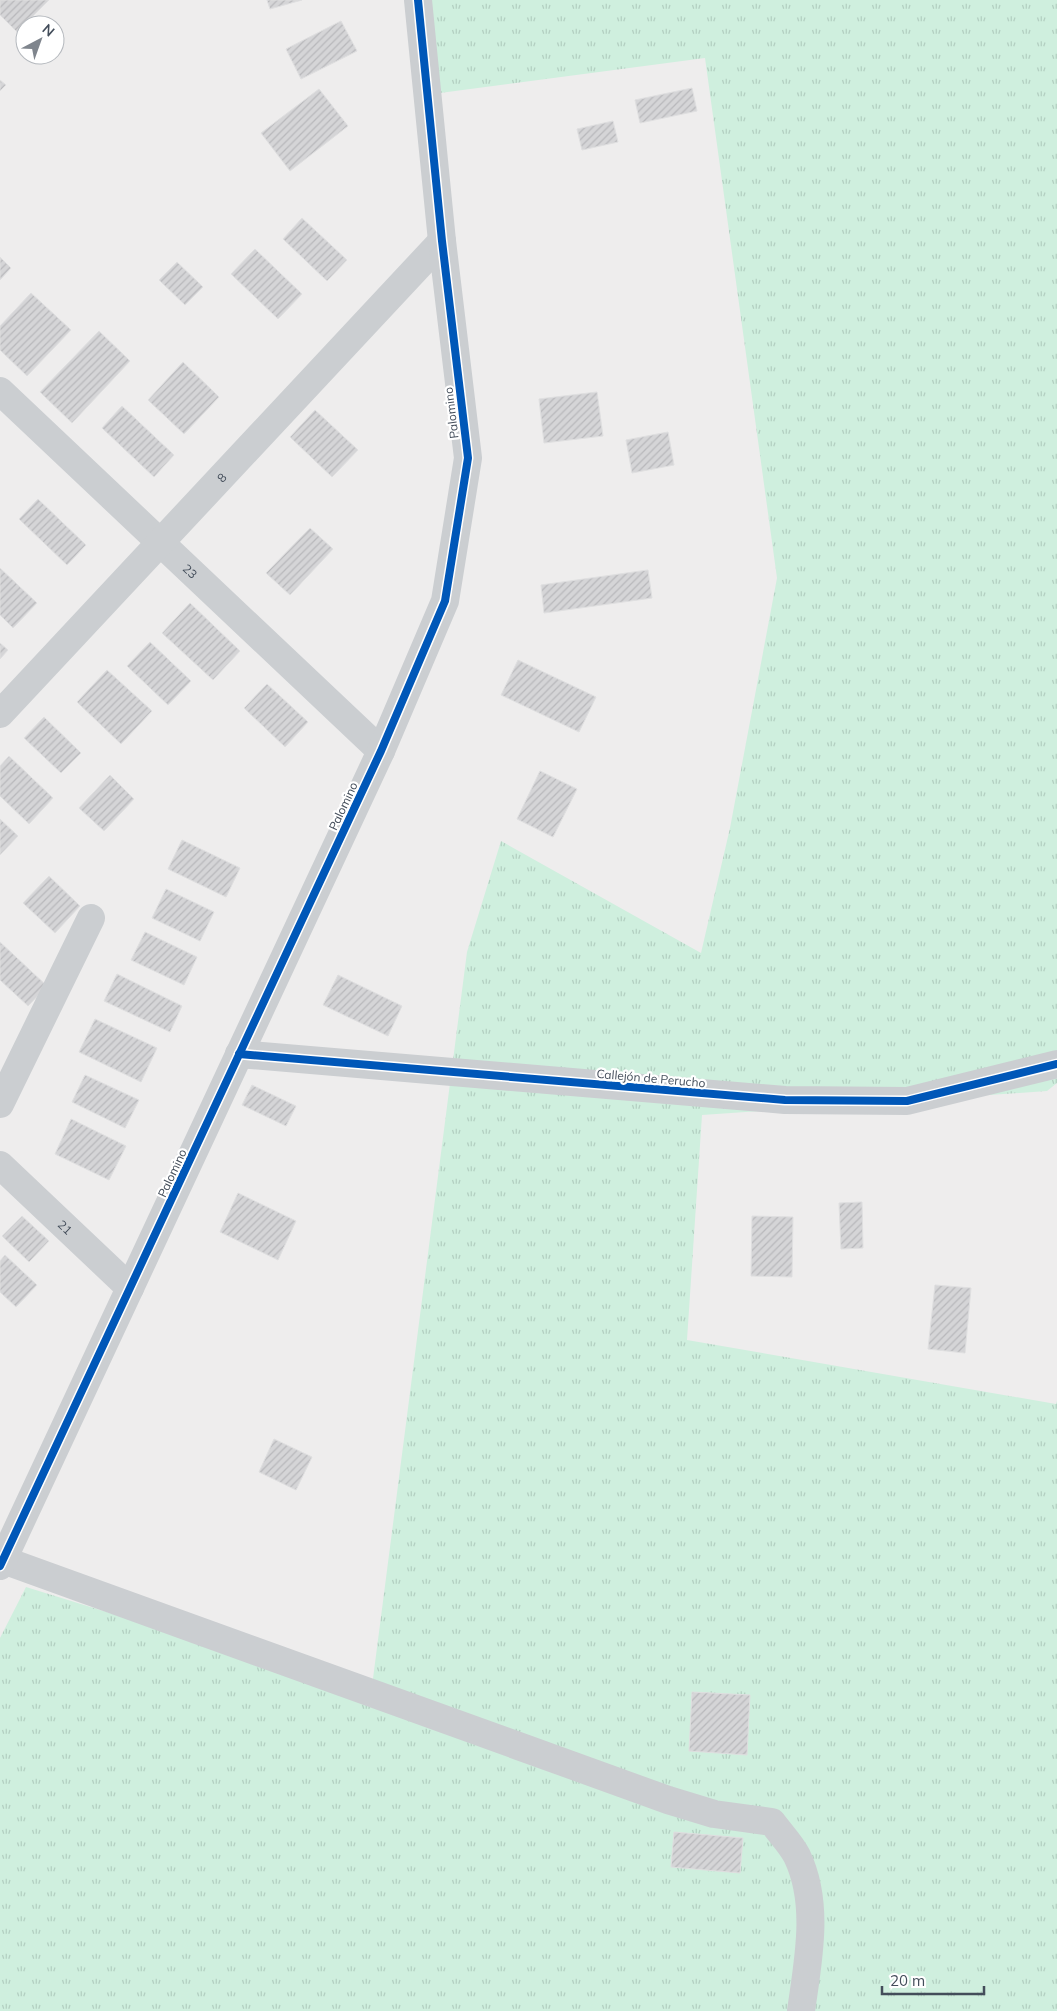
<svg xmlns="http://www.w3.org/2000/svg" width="1057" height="2011" viewBox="0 0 1057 2011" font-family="Mulish,sans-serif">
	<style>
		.grass { fill: url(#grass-tufts) }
		.building { fill: url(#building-hatch); stroke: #dfdfe0 }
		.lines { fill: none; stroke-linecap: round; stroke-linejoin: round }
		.minor { stroke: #cbced1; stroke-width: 28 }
		.cycleway-casing { stroke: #fff; stroke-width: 11 }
		.cycleway { stroke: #0057b8; stroke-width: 8 }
		.labels { text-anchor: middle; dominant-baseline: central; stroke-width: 4.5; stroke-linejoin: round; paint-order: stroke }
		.street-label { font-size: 12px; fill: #434d5a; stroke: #fff }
	</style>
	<defs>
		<pattern id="grass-tufts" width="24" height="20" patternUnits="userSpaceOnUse" patternTransform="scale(1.25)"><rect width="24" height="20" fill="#cfefde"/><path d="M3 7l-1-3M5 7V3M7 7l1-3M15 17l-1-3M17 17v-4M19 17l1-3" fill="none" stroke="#b3cfc1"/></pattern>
		<pattern id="building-hatch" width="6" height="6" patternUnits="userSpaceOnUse" patternTransform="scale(1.25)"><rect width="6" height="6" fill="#d5d5d7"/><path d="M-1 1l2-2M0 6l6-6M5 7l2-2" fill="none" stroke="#b8b8bb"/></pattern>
	</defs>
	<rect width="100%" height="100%" fill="#eeeded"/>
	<!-- grass -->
	<polygon class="grass" points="429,0 1057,0 1057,1083 1047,1091 702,1115 687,1340 1056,1404 1057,1401 1057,2011 0,2011 0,1638 26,1587 371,1694 467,952 501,841 701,953 730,828 777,578 705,58 440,93"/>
	<!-- building -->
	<g class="building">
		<polygon points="0,0 49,0 17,32 0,15"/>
		<polygon points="267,0 302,0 270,9"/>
		<polygon points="341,21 357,51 301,79 286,49"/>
		<polygon points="0,80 6,85 0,91"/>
		<polygon points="692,88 697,111 640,123 635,100"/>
		<polygon points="319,89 348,126 290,171 261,133"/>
		<polygon points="613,121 618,142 582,150 577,129"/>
		<polygon points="302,218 347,260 327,281 283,239"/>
		<polygon points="255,249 302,294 278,319 231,274"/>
		<polygon points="0,257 11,268 0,280"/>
		<polygon points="177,262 203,287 185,305 159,280"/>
		<polygon points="31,293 71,330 27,376 0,350 0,326"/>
		<polygon points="99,331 130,361 72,423 40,392"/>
		<polygon points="183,362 219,397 184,434 148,400"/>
		<polygon points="597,392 603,436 544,443 539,399"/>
		<polygon points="122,406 174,455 154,477 102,428"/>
		<polygon points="315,410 358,450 332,477 290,437"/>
		<polygon points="668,432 674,465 632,473 626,440"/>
		<polygon points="38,499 86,545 67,565 19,519"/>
		<polygon points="310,528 333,549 290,595 266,573"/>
		<polygon points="0,568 37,603 13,628 0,615"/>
		<polygon points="648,570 652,598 544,613 541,585"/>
		<polygon points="190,603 240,651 213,680 162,633"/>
		<polygon points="150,642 191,681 168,705 127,666"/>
		<polygon points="0,643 8,650 0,659"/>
		<polygon points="518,660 596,697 579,732 501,695"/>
		<polygon points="107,670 152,711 121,744 77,702"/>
		<polygon points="267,684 308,722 285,747 244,708"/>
		<polygon points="44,717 81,753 61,773 24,738"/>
		<polygon points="9,756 53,798 29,824 0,796 0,766"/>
		<polygon points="540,771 577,789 553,837 517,819"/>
		<polygon points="110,775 134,799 104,831 79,808"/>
		<polygon points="0,819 18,836 0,855"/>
		<polygon points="182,840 240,868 226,897 168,869"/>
		<polygon points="49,876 80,906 55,933 23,903"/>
		<polygon points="166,889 214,912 200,941 152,918"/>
		<polygon points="145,932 197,957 184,985 131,960"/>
		<polygon points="0,942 47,986 28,1006 0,980"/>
		<polygon points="117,974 182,1006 170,1032 104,1001"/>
		<polygon points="338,975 402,1006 388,1036 323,1005"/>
		<polygon points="95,1019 157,1048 141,1082 79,1052"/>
		<polygon points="85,1075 139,1100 125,1128 72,1102"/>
		<polygon points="252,1085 296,1106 286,1126 242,1105"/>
		<polygon points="71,1119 126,1146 109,1180 55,1154"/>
		<polygon points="238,1193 296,1221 278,1260 220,1232"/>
		<polygon points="862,1202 863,1248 841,1249 839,1203"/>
		<polygon points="22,1216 49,1241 29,1262 2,1236"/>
		<polygon points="752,1216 793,1217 792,1277 751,1276"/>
		<polygon points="5,1255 37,1285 16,1307 0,1292 0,1261"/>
		<polygon points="935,1285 971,1288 965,1353 928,1349"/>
		<polygon points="274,1439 312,1457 296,1490 259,1472"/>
		<polygon points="692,1692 750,1695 747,1755 689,1751"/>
		<polygon points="674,1832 743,1838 740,1873 671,1867"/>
	</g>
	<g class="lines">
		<!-- minor -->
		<g class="minor">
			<path id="s1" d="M0,391L381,751"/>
			<path id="s2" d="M0,714L442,241"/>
			<polyline points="239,1054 785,1100 907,1101 1057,1064"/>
			<polyline points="0,1104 91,918"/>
			<path id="s3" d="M0,1165L130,1288"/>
			<path d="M3,1560L668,1800L714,1814L772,1822C780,1833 791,1844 797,1856C820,1904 808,1961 801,2011"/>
			<polyline points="0,1566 381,751 445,601 468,458 442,241 418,0"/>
		</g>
		<defs>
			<g id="cycleway">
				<polyline points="239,1054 785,1100 907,1101 1057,1064"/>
				<polyline points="0,1566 381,751 445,601 468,458 442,241 418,0"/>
			</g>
		</defs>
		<!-- cycleway casing -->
		<use href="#cycleway" class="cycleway-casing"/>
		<!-- cycleway -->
		<use href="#cycleway" class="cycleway"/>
	</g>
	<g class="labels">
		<!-- street labels -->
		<g class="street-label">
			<text transform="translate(451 413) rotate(-97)">Palomino</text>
			<text stroke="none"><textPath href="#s2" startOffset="324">8</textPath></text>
			<text stroke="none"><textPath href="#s1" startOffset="262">23</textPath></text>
			<text transform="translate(343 806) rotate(-65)">Palomino</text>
			<text transform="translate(651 1078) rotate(5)">Callejón de Perucho</text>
			<text transform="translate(172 1173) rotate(-65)">Palomino</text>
			<text stroke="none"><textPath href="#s3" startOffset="90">21</textPath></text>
		</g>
	</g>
	<!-- north arrow -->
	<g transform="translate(40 40) rotate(41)"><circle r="24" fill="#ffffff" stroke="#b4b8bd"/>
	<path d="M0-4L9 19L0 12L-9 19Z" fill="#7f858d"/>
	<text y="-8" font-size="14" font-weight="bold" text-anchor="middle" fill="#434d5a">N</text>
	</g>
	<!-- scale -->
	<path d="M882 1986v8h102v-8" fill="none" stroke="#434d5a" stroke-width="2.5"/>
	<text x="890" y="1986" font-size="15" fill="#434d5a" stroke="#ffffff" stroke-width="4" paint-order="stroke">20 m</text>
</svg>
